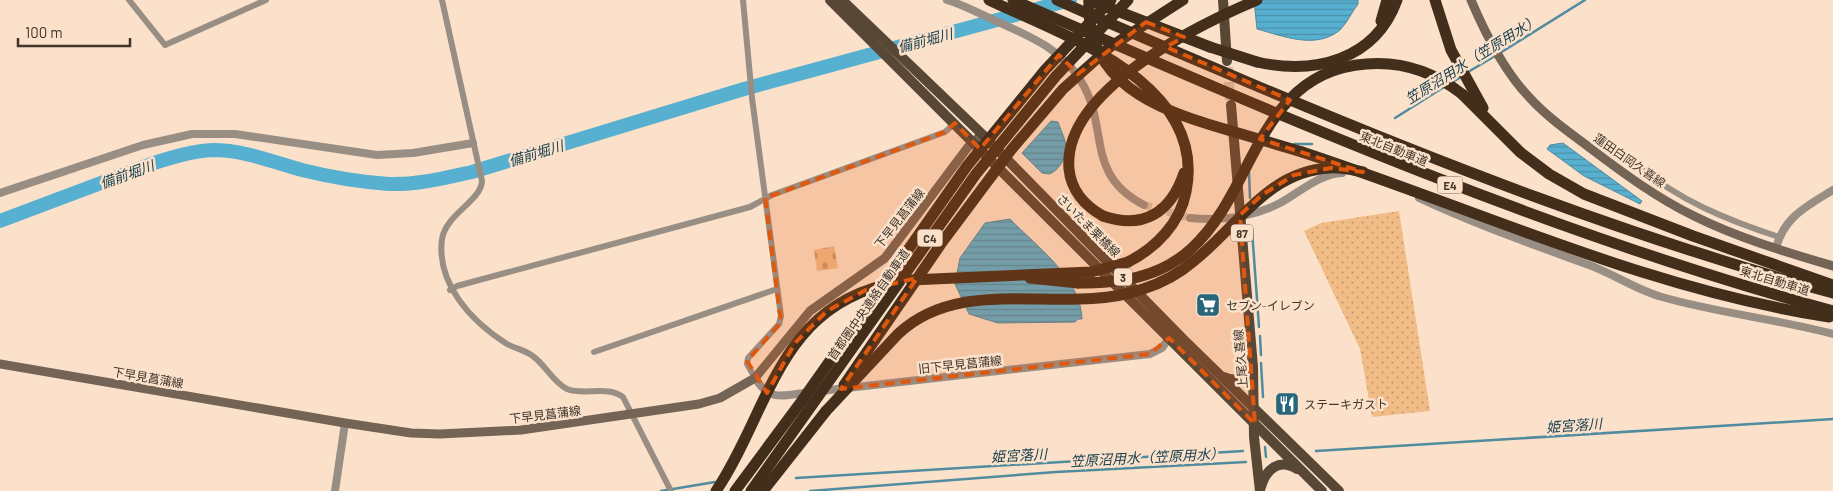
<svg xmlns="http://www.w3.org/2000/svg" width="1833" height="491" viewBox="0 0 1833 491" font-family="Barlow,'Noto Sans JP',sans-serif">
	<style>
		.grass { fill: url(#grass-dots) }
		.cemetery { fill: url(#cemetery-stones) }
		.water { fill: url(#water-rules); stroke: #508b9e }
		.lines { fill: none; stroke-linecap: round; stroke-linejoin: round }
		.stream { stroke: #508b9e; stroke-width: 2.5 }
		.river { stroke: #58b0d0; stroke-width: 14 }
		.tertiary-tunnel { stroke: #d5bfaa; stroke-width: 8; stroke-dasharray: 8 4; stroke-linecap: butt }
		.primary-tunnel { stroke: #d5bfaa; stroke-width: 10; stroke-dasharray: 10 5; stroke-linecap: butt }
		.minor { stroke: #998e84; stroke-width: 6 }
		.tertiary { stroke: #998e84; stroke-width: 8 }
		.secondary { stroke: #736456; stroke-width: 9 }
		.primary { stroke: #594736; stroke-width: 10 }
		.motorway { stroke: #422e1b; stroke-width: 11 }
		.motorway-bridge { stroke: #422e1b; stroke-width: 11 }
		.marked { fill: #e0570e; fill-opacity: 0.2; stroke: #e0570e; stroke-width: 4; stroke-dasharray: 10 6; stroke-linejoin: round }
		.labels { text-anchor: middle; dominant-baseline: central; stroke-width: 5; stroke-linejoin: round; paint-order: stroke }
		.shield { fill: #fbe1ca; stroke: #77695b; stroke-width: 1 }
		.shield-label { font-size: 11px; font-weight: bold; fill: #3f352b }
		.street-label { font-size: 12px; fill: #3f352b; stroke: #fbe1ca }
		.poi-label { font-size: 12px; fill: #3f352b; stroke: #fbe1ca; text-anchor: start }
		.water-label { font-size: 14px; font-style: italic; fill: #1b4351; stroke: #fbe1ca }
	</style>
	<defs>
		<pattern id="grass-dots" width="8" height="8" patternUnits="userSpaceOnUse" patternTransform="scale(1.25)"><rect width="8" height="8" fill="#f2bc87"/><path d="M2 2h.1M6 6h.1" fill="none" stroke="#c59a6f" stroke-width="1.8" stroke-linecap="round"/></pattern>
		<pattern id="cemetery-stones" width="16" height="16" patternUnits="userSpaceOnUse" patternTransform="scale(1.25)"><rect width="16" height="16" fill="#f2bc87"/><path d="M2 7V4a2 2 0 0 1 4 0v3zM10 15v-3a2 2 0 0 1 4 0v3z" fill="#c59a6f"/></pattern>
		<pattern id="water-rules" width="6" height="5" patternUnits="userSpaceOnUse" patternTransform="scale(1.25)"><rect width="6" height="5" fill="#58b0d0"/><path d="M0 2.5h6" fill="none" stroke="#4a90a9"/></pattern>
	</defs>
	<rect width="100%" height="100%" fill="#fbe1ca"/>
	<!-- grass -->
	<polygon class="grass" points="1399,211 1430,411 1372,417 1360,349 1304,231 1321,223"/>
	<!-- cemetery -->
	<polygon class="cemetery" points="834,246 838,268 817,271 814,250"/>
	<!-- water -->
	<g class="water">
		<path d="M1254,0H1358V4C1352,12 1347,23 1340,30C1316,50 1283,36 1257,29Z"/>
		<path d="M1051,121L1058,122C1064,139 1071,147 1061,164C1057,169 1055,172 1049,174L1042,173L1022,153Z"/>
		<polygon points="1563,143 1642,201 1640,204 1584,176 1547,149 1550,145"/>
		<path d="M1010,219C1036,246 1081,278 1082,319H1078L1075,322L998,323L969,314L955,284L960,258L985,223Z"/>
	</g>
	<g class="lines">
		<!-- stream -->
		<g class="stream">
			<polyline points="1500,53 1585,0"/>
			<polyline points="1468,72 1495,56"/>
			<polyline points="1451,83 1461,77"/>
			<polyline points="1395,118 1444,87"/>
			<polyline points="1294,144 1312,144"/>
			<polyline points="1249,172 1250,198"/>
			<polyline points="1252,230 1259,327"/>
			<polyline points="1260,336 1261,355"/>
			<polyline points="1261,363 1263,397"/>
			<polyline points="1265,447 1266,457"/>
			<polyline points="1316,451 1833,419"/>
			<polyline points="796,478 1243,451"/>
			<polyline points="661,491 715,482"/>
			<polyline points="810,491 1056,472 1246,462"/>
		</g>
		<!-- river -->
		<path class="river" d="M0,221L154,163C173,157 192,151 213,150C244,150 273,162 302,170C330,177 361,182 389,184C417,185 444,178 472,172L744,89L1070,0"/>
		<!-- tertiary-tunnel -->
		<polyline class="tertiary-tunnel" points="1144,205 1190,218"/>
		<!-- primary-tunnel -->
		<polyline class="primary-tunnel" points="1228,67 1230,100"/>
		<!-- minor -->
		<g class="minor">
			<polyline points="129,0 165,45 266,0"/>
			<path d="M442,0L482,181C481,201 446,214 442,239C436,284 472,322 507,344C516,349 526,350 534,357C545,365 554,383 567,389C584,396 608,385 623,397L671,491"/>
			<polyline points="743,0 752,98 781,316 779,324 748,358 747,364 755,378"/>
			<path d="M1637,165C1678,200 1727,220 1779,237"/>
			<polyline points="450,290 457,286 750,207 772,195 945,132 955,123"/>
			<polyline points="594,352 777,289"/>
		</g>
		<!-- tertiary -->
		<g class="tertiary">
			<path d="M947,0C964,5 980,14 996,21C1029,36 1062,49 1081,81C1110,128 1084,174 1144,205"/>
			<polyline points="0,193 143,145 192,134 235,134 377,155 413,153 473,143"/>
			<path d="M1419,198C1474,224 1532,244 1589,265C1614,274 1636,290 1662,297C1718,313 1776,319 1833,334"/>
			<path d="M1190,218C1222,221 1251,218 1280,203C1300,192 1319,174 1342,173"/>
			<path d="M1776,248C1784,217 1807,206 1833,190"/>
			<path d="M755,378C770,403 785,395 810,392"/>
			<polyline points="821,391 1150,354 1162,348 1169,338"/>
			<polyline points="335,491 345,423"/>
		</g>
		<!-- secondary -->
		<g class="secondary">
			<path d="M1471,0C1485,33 1504,71 1529,97C1547,117 1569,132 1590,148C1623,173 1657,198 1694,216C1738,238 1786,252 1833,266"/>
			<polyline points="0,364 345,423 411,433 440,434 521,430 699,404 720,398 755,378 810,311 885,258 968,147 982,134"/>
		</g>
		<!-- primary -->
		<g class="primary">
			<polyline points="830,0 1322,491"/>
			<polyline points="842,0 982,134 1183,339 1339,491"/>
			<polyline points="1223,0 1227,61"/>
			<polyline points="1231,105 1253,367 1254,437 1260,491"/>
			<path d="M1224,377C1237,383 1245,378 1253,367"/>
			<path d="M1261,487C1266,469 1279,458 1297,469"/>
		</g>
		<!-- motorway -->
		<g class="motorway">
			<path d="M989,0C1065,36 1208,83 1186,192C1180,223 1156,248 1128,262"/>
			<path d="M1013,0C1282,117 1550,234 1833,311"/>
			<path d="M1057,0C1119,28 1182,54 1245,81C1436,162 1632,238 1833,293"/>
			<polyline points="1089,0 1210,47"/>
			<polyline points="1435,0 1451,50 1483,108"/>
			<polyline points="1381,21 1387,0"/>
			<path d="M1257,62C1315,75 1375,60 1397,0"/>
			<polyline points="1462,94 1520,152 1549,174 1584,194 1693,236 1833,285"/>
			<path d="M1302,152C1476,209 1646,289 1829,317"/>
			<path d="M1103,216C1144,230 1171,212 1184,173"/>
			<polyline points="1030,278 1078,283"/>
			<polyline points="763,491 826,411"/>
		</g>
		<!-- motorway-bridge -->
		<g class="motorway-bridge">
			<path d="M1089,0C1085,82 1156,109 1221,128C1248,136 1275,144 1302,152"/>
			<polyline points="1210,47 1257,62"/>
			<path d="M1103,216C1085,206 1071,190 1069,169C1062,91 1198,25 1257,0"/>
			<polyline points="911,280 1091,272 1128,262"/>
			<path d="M1078,283C1121,283 1159,278 1191,249C1256,191 1257,72 1366,64C1402,61 1434,72 1462,94"/>
			<polyline points="844,385 943,241 1011,150 1063,89 1110,47 1183,0"/>
			<path d="M826,411L898,334C964,272 1064,317 1143,289C1162,283 1180,273 1195,260C1239,225 1268,171 1330,168C1341,167 1352,170 1363,172"/>
			<path d="M716,491C769,412 777,312 884,285"/>
			<polyline points="735,491 801,402 967,166 1045,70 1111,0"/>
			<polyline points="751,491 976,174 1056,76 1128,0"/>
		</g>
	</g>
	<!-- marked area -->
	<path class="marked" d="M1146,22L1184,37L1166,47L1290,100L1260,139L1363,172L1331,168L1294,175L1262,195L1240,215L1255,424L1169,338L1150,354L841,389L917,278L866,290L827,311L795,343L767,393L747,361L781,322L765,198L945,132L955,123L980,149L1059,55L1078,74Z"/>
	<!-- icons -->
	<defs>
		<symbol id="supermarket-square" viewBox="-11 -11 22 22"><rect x="-9" y="-9" width="18" height="18" rx="4" fill="#27667b" stroke="#fbe1ca"/><path d="M-6-5.5h2.5l.6 2H6L4.5 2H-2.5L-4.4-4H-6ZM-1.5 3.2a1.3 1.3 0 1 0 .1 0ZM3 3.2a1.3 1.3 0 1 0 .1 0Z" fill="#fff"/></symbol>
		<symbol id="restaurant-square" viewBox="-11 -11 22 22"><rect x="-9" y="-9" width="18" height="18" rx="4" fill="#27667b" stroke="#fbe1ca"/><path d="M-5-6h1v4h1v-4h1v4h1v-4h1v5L-1.5 .5V6h-2V.5L-5-1ZM5-6V6H3V1.5H1.5Q1.5-4 5-6Z" fill="#fff"/></symbol>
	</defs>
	<g fill-rule="evenodd">
		<use href="#supermarket-square" x="1194" y="291" width="28" height="28"/>
		<use href="#restaurant-square" x="1273" y="390" width="28" height="28"/>
	</g>
	<g class="labels">
		<!-- shield labels -->
		<g class="shield">
			<rect x="1437.5" y="176.5" width="25" height="17" rx="4"/>
			<rect x="1231" y="224.5" width="22" height="17" rx="4"/>
			<rect x="917.5" y="229.5" width="25" height="17" rx="4"/>
			<rect x="1114" y="268.5" width="18" height="17" rx="4"/>
		</g>
		<g class="shield-label">
			<text x="1450" y="185">E4</text>
			<text x="1242" y="233">87</text>
			<text x="930" y="238">C4</text>
			<text x="1123" y="277">3</text>
		</g>
		<!-- street labels -->
		<g class="street-label">
			<text transform="translate(1394 148) rotate(22)">東北自動車道</text>
			<text transform="translate(1630 160) rotate(35)">蓮田白岡久喜線</text>
			<text transform="translate(899 218) rotate(-52)">下早見菖蒲線</text>
			<text transform="translate(1089 225) rotate(45)">さいたま栗橋線</text>
			<text transform="translate(1775 280) rotate(17)">東北自動車道</text>
			<text transform="translate(868 304) rotate(-55)">首都圏中央連絡自動車道</text>
			<text transform="translate(1240 359) rotate(-95)">上尾久喜線</text>
			<text transform="translate(960 364) rotate(-6)">旧下早見菖蒲線</text>
			<text transform="translate(148 377) rotate(10)">下早見菖蒲線</text>
			<text transform="translate(545 414) rotate(-7)">下早見菖蒲線</text>
		</g>
		<!-- poi labels -->
		<g class="poi-label">
			<text x="1226" y="305">セブン-イレブン</text>
			<text x="1304" y="404">ステーキガスト</text>
		</g>
		<!-- water labels -->
		<g class="water-label">
			<text transform="translate(925 40) rotate(-15)">備前堀川</text>
			<text transform="translate(1472 59) rotate(-32)">笠原沼用水（笠原用水）</text>
			<text transform="translate(536 153) rotate(-17)">備前堀川</text>
			<text transform="translate(127 174) rotate(-20)">備前堀川</text>
			<text transform="translate(1574 425) rotate(-4)">姫宮落川</text>
			<text transform="translate(1019 455) rotate(-3)">姫宮落川</text>
			<text transform="translate(1147 457) rotate(-3)">笠原沼用水（笠原用水）</text>
		</g>
	</g>
	<!-- scale -->
	<path d="M18 38v8h112v-8" fill="none" stroke="#3f352b" stroke-width="2.5"/>
	<text x="25" y="38" font-size="15" fill="#3f352b" stroke="#fbe1ca" stroke-width="4" paint-order="stroke">100 m</text>
</svg>
